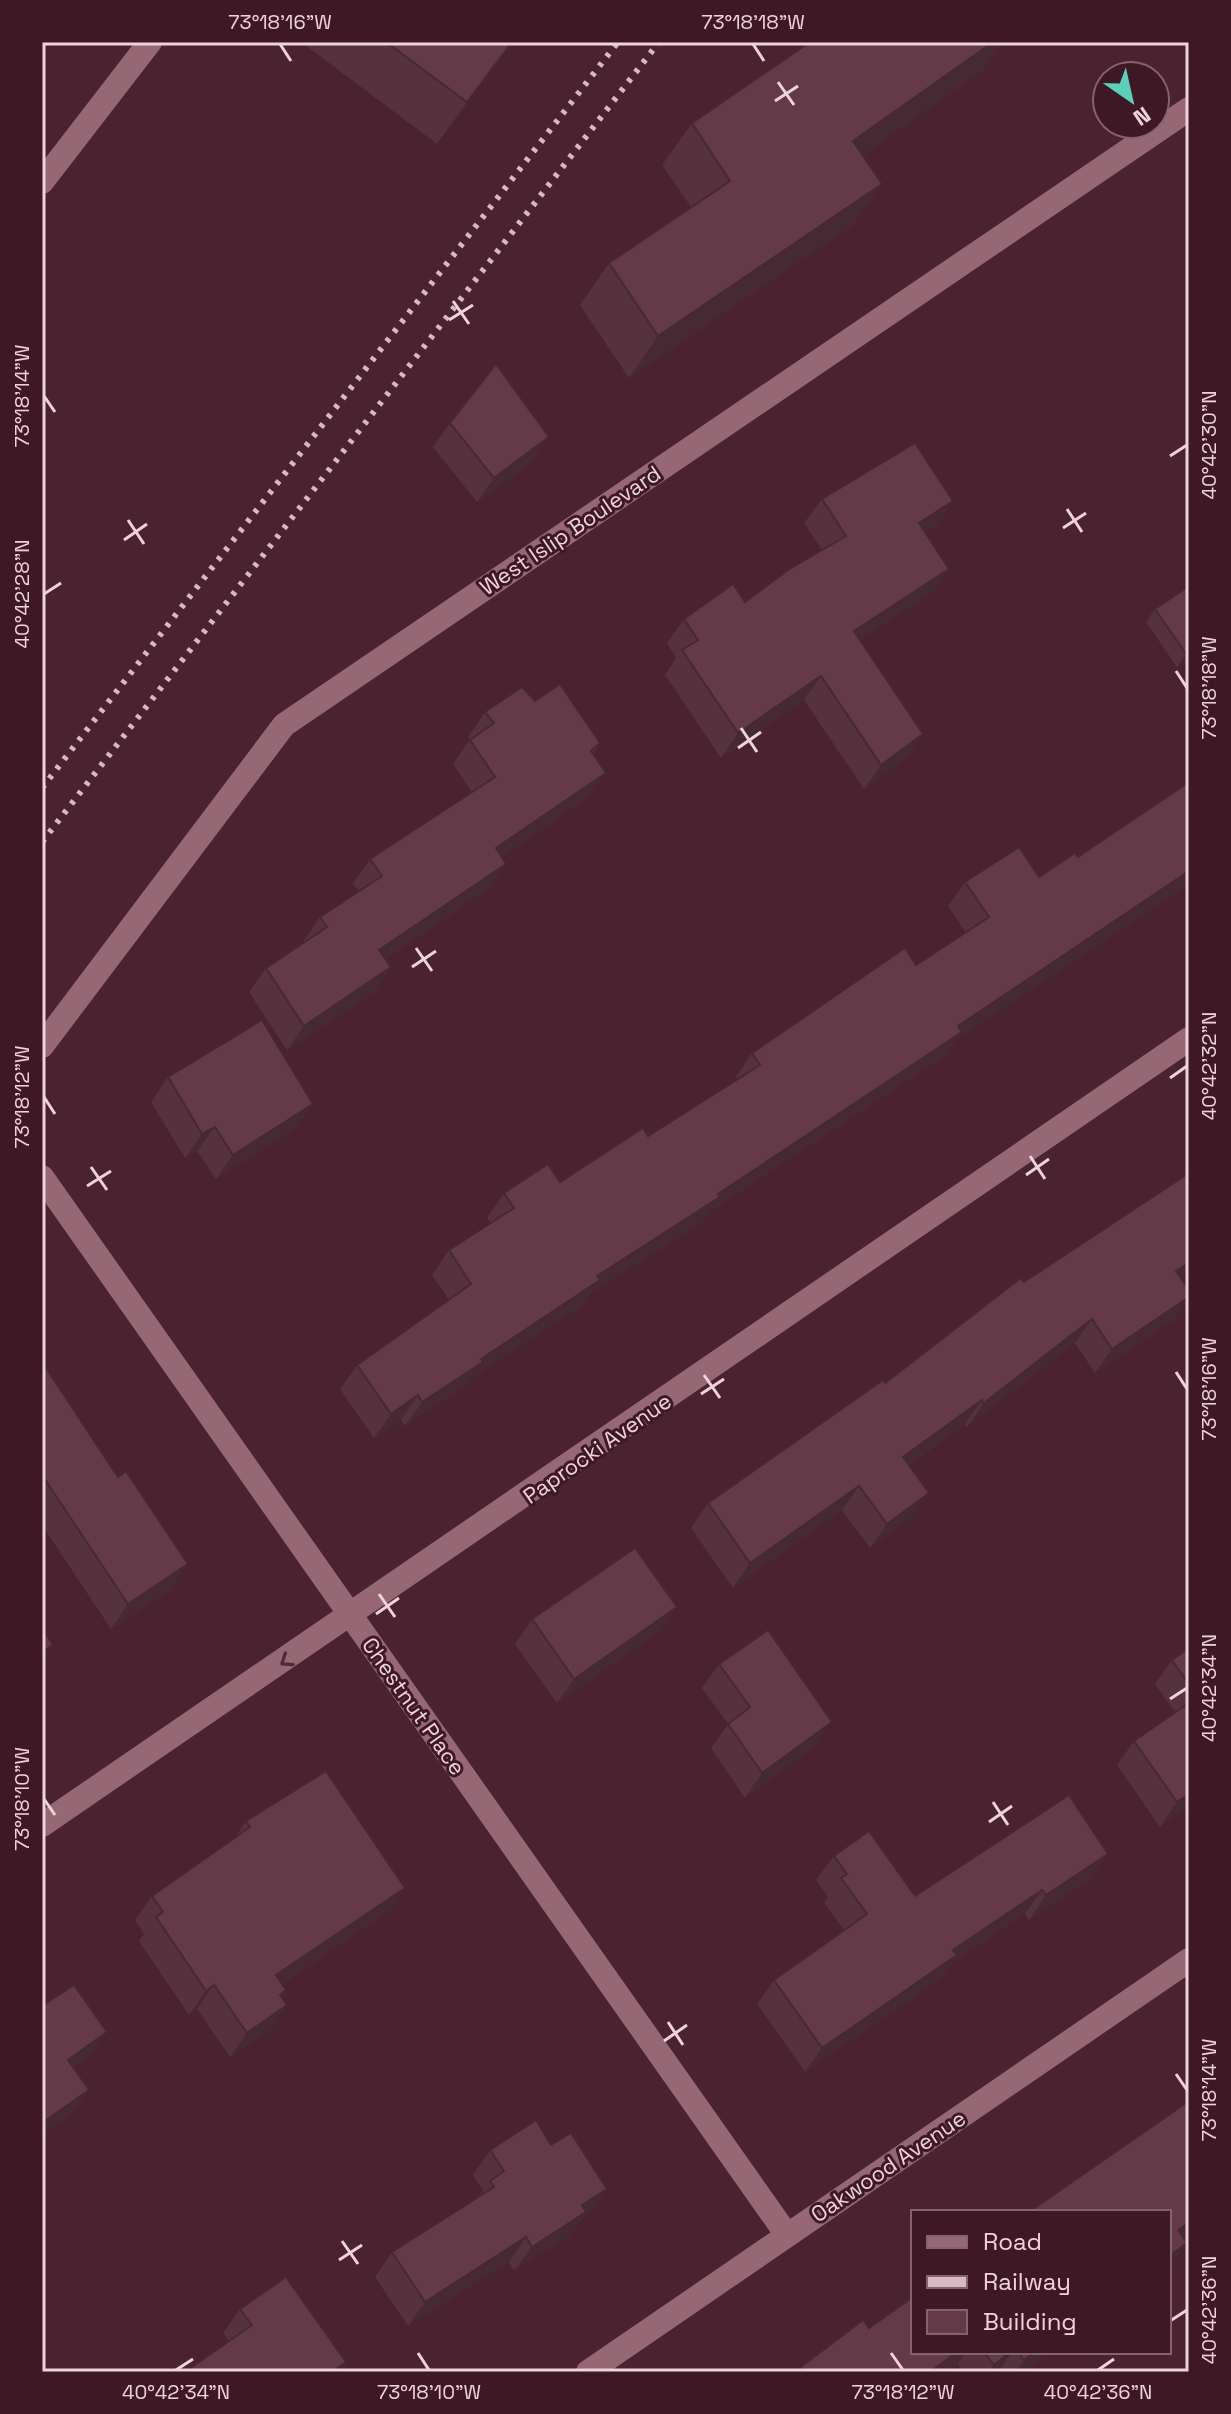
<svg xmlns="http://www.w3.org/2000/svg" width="1231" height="2414" viewBox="0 0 1231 2414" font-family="'Space Grotesk',sans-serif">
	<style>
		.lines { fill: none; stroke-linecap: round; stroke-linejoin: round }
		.minor { stroke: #966876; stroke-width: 24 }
		.rail { stroke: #d6b9c2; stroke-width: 6; stroke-dasharray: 4 8; stroke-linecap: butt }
		.wall { fill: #56323e }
		.shaded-wall { fill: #462932 }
		.building { fill: #643a48; stroke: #462932; stroke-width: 2 }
		.oneway { stroke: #502836 }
		.ticks { fill: none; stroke: #eed3db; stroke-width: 3 }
		.labels { text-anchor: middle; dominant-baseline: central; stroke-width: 6; stroke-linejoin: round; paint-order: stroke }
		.street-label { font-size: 22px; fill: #eed3db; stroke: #3f1826 }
		.neatline { fill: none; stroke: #eed3db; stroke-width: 3 }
		.ticks-label { font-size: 20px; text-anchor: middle; fill: #eed3db }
	</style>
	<rect width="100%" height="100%" fill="#4a2230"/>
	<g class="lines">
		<!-- minor -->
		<g class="minor">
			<polyline points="42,182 150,42"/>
			<polyline points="42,1046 284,725 1189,109"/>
			<polyline points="42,1177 787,2235"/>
			<polyline points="42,1825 1189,1039"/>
			<polyline points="588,2372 1189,1960"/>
		</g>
		<!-- rail -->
		<g class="rail">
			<polyline points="42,788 618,42"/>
			<polyline points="42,842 659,42"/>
		</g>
	</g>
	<!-- wall -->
	<g class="wall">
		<polygon points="301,42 514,42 437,144"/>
		<polygon points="807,42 1002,42 982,71 863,155 882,184 853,225 629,378 580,305 609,263 691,207 662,165 692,123 808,43"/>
		<polygon points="450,423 549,437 532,462 477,502 433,447"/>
		<polygon points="822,499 953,501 936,526 925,532 932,593 860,640 923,734 906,758 864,789 804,700 721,758 665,675 676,658 667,643 684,619 745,602 822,550 804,523"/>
		<polygon points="1189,586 1189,659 1177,667 1146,622 1155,609"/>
		<polygon points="535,701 600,743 593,754 589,797 502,857 489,888 385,959 391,967 374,992 287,1050 249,992 266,968 303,942 320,917 359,892 353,883 370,859 472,792 453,764 470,739 468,737 485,712"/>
		<polygon points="1189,782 1189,884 956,1040 945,1056 710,1212 703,1222 591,1293 583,1305 471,1379 466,1386 405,1426 401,1420 374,1438 340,1389 357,1365 449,1300 432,1275 449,1250 491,1223 487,1218 504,1193 560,1182 648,1136 737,1080 735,1078 752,1053 916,965 966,933 948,906 965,882 1039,877 1078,857"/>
		<polygon points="168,1077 313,1104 296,1128 216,1179 197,1151 185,1158 151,1102"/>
		<polygon points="1189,1173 1189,1272 1181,1278 1175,1319 1095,1373 1075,1343 967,1427 965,1424 909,1465 912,1517 870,1548 842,1510 733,1588 691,1528 708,1503 885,1383 1024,1282"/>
		<polygon points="42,1362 171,1589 111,1629 42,1525"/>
		<polygon points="532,1619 660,1631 557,1703 515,1644"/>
		<polygon points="1189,1648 1189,1806 1160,1827 1117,1765 1134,1741 1175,1712 1155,1684 1172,1660"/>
		<polygon points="719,1664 815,1746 745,1798 711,1748 728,1724 702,1688"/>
		<polygon points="246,1821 405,1888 388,1912 282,1984 286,1990 281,1997 270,2030 230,2057 197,2009 189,2015 139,1941 144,1934 135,1920 152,1896 235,1837"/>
		<polygon points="834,1856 915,1896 1091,1879 1029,1920 1025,1914 951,1964 940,1979 805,2072 757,2004 774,1980 844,1930 824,1902 828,1897 816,1880"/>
		<polygon points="551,2145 607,2189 590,2213 582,2218 569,2236 514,2271 509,2262 408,2326 375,2277 392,2252 478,2197 483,2190 473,2175 490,2150"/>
		<polygon points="240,2309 346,2362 339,2372 185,2372 229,2341 223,2333"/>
		<polygon points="869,2328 913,2352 1046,2352 1042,2357 1023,2372 964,2372 958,2364 946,2372 797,2372 801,2367"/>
	</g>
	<!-- shaded-wall -->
	<g class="shaded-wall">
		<polygon points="512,42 514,42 437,144 467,102"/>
		<polygon points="993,42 1002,42 982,71 824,183 853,141"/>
		<polygon points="882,184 853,225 629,378 658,336"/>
		<polygon points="549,437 532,462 477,502 494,478"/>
		<polygon points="953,501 936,526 902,547 919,523"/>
		<polygon points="949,569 932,593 837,656 854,631"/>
		<polygon points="1189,652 1189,659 1177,667 1186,654"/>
		<polygon points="821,676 804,700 721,758 738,733"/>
		<polygon points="923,734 906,758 864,789 881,765"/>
		<polygon points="606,773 589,797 479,873 496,848"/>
		<polygon points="506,864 489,888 362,974 379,950"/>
		<polygon points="1189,871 1189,884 956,1040 945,1056 710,1212 703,1222 591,1293 583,1305 471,1379 466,1386 405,1426 422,1402 597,1276 718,1194 958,1026"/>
		<polygon points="391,967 374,992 287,1050 304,1026"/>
		<polygon points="313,1104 296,1128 216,1179 233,1155"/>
		<polygon points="215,1127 197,1151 185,1158 202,1134"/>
		<polygon points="1189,1259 1189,1272 1177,1280 1176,1271"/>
		<polygon points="1189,1297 1189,1300 1175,1319 1095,1373 1112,1349"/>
		<polygon points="1092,1319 1075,1343 967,1427 984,1403"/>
		<polygon points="418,1395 401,1420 374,1438 391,1414"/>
		<polygon points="982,1400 965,1424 886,1481 903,1457"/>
		<polygon points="859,1486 842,1510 733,1588 750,1563"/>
		<polygon points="929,1493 912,1517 870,1548 887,1524"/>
		<polygon points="188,1564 171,1589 111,1629 128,1604"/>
		<polygon points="677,1607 660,1631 557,1703 574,1679"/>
		<polygon points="53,1645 42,1661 42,1652"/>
		<polygon points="832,1722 815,1746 745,1798 762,1773"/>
		<polygon points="1189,1794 1189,1806 1160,1827 1177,1802"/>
		<polygon points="1108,1854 1091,1879 1029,1920 1046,1895"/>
		<polygon points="405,1888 388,1912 259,1999 276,1975"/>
		<polygon points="1042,1890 1025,1914 951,1964 940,1979 805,2072 822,2048 953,1950"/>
		<polygon points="214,1985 197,2009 189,2015 206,1991"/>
		<polygon points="287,2005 270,2030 230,2057 247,2033"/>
		<polygon points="107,2032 90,2056 51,2084 68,2060"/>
		<polygon points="89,2090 72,2114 42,2135 42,2123"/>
		<polygon points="607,2189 590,2213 582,2218 569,2236 514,2271 532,2247 582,2205"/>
		<polygon points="1189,2223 1189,2236 1169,2249 1178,2230"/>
		<polygon points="526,2237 509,2262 408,2326 425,2302"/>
		<polygon points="1187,2243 1170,2267 1169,2268 1169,2256"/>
		<polygon points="957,2352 966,2352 958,2364 946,2372 930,2372"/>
		<polygon points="1010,2352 1012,2352 998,2372 988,2372 994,2365"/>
		<polygon points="1034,2352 1046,2352 1042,2357 1023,2372 1015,2372 1024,2360"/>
		<polygon points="346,2362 339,2372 332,2372"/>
	</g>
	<!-- building -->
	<g class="building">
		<polygon points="386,42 512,42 467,102"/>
		<polygon points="810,42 993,42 853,141 882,184 658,336 609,263 730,181 692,123"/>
		<polygon points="496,364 549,437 494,478 450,423"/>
		<polygon points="915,443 953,501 919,523 949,569 854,631 923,734 881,765 821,676 738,733 682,650 698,640 684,619 733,584 745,602 788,570 846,536 822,499"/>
		<polygon points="1189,586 1189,652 1186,654 1155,609"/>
		<polygon points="560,684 600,743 591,751 606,773 496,848 506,864 379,950 391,967 304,1026 266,968 327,927 320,917 382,876 370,859 495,777 470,740 494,723 485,712 522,687 535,701"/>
		<polygon points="1189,782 1189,871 958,1026 962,1032 718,1194 720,1197 597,1276 600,1280 481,1359 483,1362 422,1402 418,1395 391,1414 357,1365 471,1284 449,1250 514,1208 504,1193 548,1164 560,1182 643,1128 648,1136 760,1065 752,1053 905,948 916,965 989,917 965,882 1019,847 1039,877 1075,853 1078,857"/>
		<polygon points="262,1020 313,1104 233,1155 215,1127 202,1134 168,1077"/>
		<polygon points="1189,1173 1189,1259 1186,1261 1188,1264 1176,1271 1189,1290 1189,1297 1112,1349 1092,1319 984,1403 982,1400 903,1457 929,1493 887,1524 859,1486 750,1563 708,1503 883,1380 885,1383 1021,1278 1024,1282"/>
		<polygon points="42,1362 118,1477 126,1471 188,1564 128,1604 42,1475"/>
		<polygon points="635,1548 677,1607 574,1679 532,1619"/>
		<polygon points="42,1628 53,1645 42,1652"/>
		<polygon points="768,1630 832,1722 762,1773 728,1724 750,1707 719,1664"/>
		<polygon points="1189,1648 1189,1684 1172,1660"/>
		<polygon points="1189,1703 1189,1794 1177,1802 1134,1741"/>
		<polygon points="326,1771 405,1888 276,1975 286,1990 280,1995 287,2005 247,2033 214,1985 206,1991 156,1917 163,1912 152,1896 250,1827 246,1821"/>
		<polygon points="1069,1795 1108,1854 1046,1895 1042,1890 953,1950 957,1955 822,2048 774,1980 867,1914 841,1878 847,1874 834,1856 869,1831 915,1896"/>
		<polygon points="74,1985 107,2032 68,2060 89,2090 42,2123 42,2006"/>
		<polygon points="1189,2101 1189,2223 1178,2230 1187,2243 1169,2256 1169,2212 1029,2212"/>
		<polygon points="536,2120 551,2145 571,2133 607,2189 582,2205 586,2212 532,2247 526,2237 425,2302 392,2252 494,2187 490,2181 504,2171 490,2150"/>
		<polygon points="286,2277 346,2362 332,2372 185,2372 252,2325 240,2309"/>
		<polygon points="913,2297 913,2352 957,2352 930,2372 802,2372 804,2371 801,2367 863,2320 869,2328"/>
		<polygon points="984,2352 1010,2352 994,2365"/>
		<polygon points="1018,2352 1034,2352 1024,2360"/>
	</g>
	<!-- one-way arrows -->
	<defs><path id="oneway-chevron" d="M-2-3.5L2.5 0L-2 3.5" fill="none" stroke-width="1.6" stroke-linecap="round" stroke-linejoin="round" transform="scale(2)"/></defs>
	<use class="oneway" href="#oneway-chevron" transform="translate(286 1661) rotate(146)"/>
	<!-- ticks -->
	<path class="ticks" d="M280,44L291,61M753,44L764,61M778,82L794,105M775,101L798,86M453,301L469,324M449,320L473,305M44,396L55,412M1170,456L1187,445M1067,509L1082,532M128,520L144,544M1063,528L1086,513M124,540L147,524M44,594L61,583M1176,671L1187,688M741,728L757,752M738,748L761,732M416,948L432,971M412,967L436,951M1170,1078L1187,1066M44,1097L55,1114M1030,1156L1045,1179M91,1167L107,1190M1026,1175L1049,1159M87,1186L111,1171M1176,1372L1187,1389M704,1375L720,1398M701,1394L724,1379M379,1594L395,1617M376,1614L399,1598M1170,1699L1187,1688M44,1799L55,1815M993,1802L1008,1825M989,1822L1012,1806M668,2022L683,2045M664,2041L687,2025M1176,2074L1187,2090M342,2241L358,2264M339,2260L362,2245M1170,2321L1187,2310M418,2353L429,2370M891,2353L903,2370M176,2370L193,2359M1098,2370L1114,2359"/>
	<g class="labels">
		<!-- street labels -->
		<g class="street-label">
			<text transform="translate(570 530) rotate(-34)">West Islip Boulevard</text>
			<text transform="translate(597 1448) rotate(-35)">Paprocki Avenue</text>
			<text transform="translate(414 1706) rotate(55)">Chestnut Place</text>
			<text transform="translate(888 2166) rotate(-34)">Oakwood Avenue</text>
		</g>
	</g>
	<!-- border -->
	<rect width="1231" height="2414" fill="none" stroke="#3f1826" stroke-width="88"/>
	<!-- legend -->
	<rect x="911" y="2210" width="260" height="144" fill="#3f1826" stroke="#85636e" stroke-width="2"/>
	<rect x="927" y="2236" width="40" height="12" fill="#966876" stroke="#85636e" stroke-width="2"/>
	<text x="983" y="2250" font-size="24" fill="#eed3db">Road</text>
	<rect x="927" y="2276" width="40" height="12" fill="#d6b9c2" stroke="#85636e" stroke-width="2"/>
	<text x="983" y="2290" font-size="24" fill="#eed3db">Railway</text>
	<rect x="927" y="2310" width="40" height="24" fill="#643a48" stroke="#85636e" stroke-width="2"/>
	<text x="983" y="2330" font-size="24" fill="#eed3db">Building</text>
	<!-- north arrow -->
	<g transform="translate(1131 100) rotate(146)"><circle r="38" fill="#3f1826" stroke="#85636e" stroke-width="2"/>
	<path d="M0-6L14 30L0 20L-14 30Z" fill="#5dceb9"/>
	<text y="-12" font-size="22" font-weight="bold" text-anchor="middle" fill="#eed3db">N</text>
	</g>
	<rect x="44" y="44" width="1143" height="2326" class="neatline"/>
	<g class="ticks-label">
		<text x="280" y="29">73°18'16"W</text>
		<text x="753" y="29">73°18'18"W</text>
		<text transform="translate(22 396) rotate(-90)" y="7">73°18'14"W</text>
		<text transform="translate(1209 445) rotate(-90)" y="7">40°42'30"N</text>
		<text transform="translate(22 594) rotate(-90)" y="7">40°42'28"N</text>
		<text transform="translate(1209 688) rotate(-90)" y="7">73°18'18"W</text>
		<text transform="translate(1209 1066) rotate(-90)" y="7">40°42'32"N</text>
		<text transform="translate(22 1097) rotate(-90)" y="7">73°18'12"W</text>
		<text transform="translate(1209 1389) rotate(-90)" y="7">73°18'16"W</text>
		<text transform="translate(1209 1688) rotate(-90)" y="7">40°42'34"N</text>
		<text transform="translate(22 1799) rotate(-90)" y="7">73°18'10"W</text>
		<text transform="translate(1209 2090) rotate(-90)" y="7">73°18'14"W</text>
		<text transform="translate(1209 2310) rotate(-90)" y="7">40°42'36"N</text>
		<text x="176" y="2399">40°42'34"N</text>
		<text x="429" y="2399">73°18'10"W</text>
		<text x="903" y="2399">73°18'12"W</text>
		<text x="1098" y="2399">40°42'36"N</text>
	</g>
</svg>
